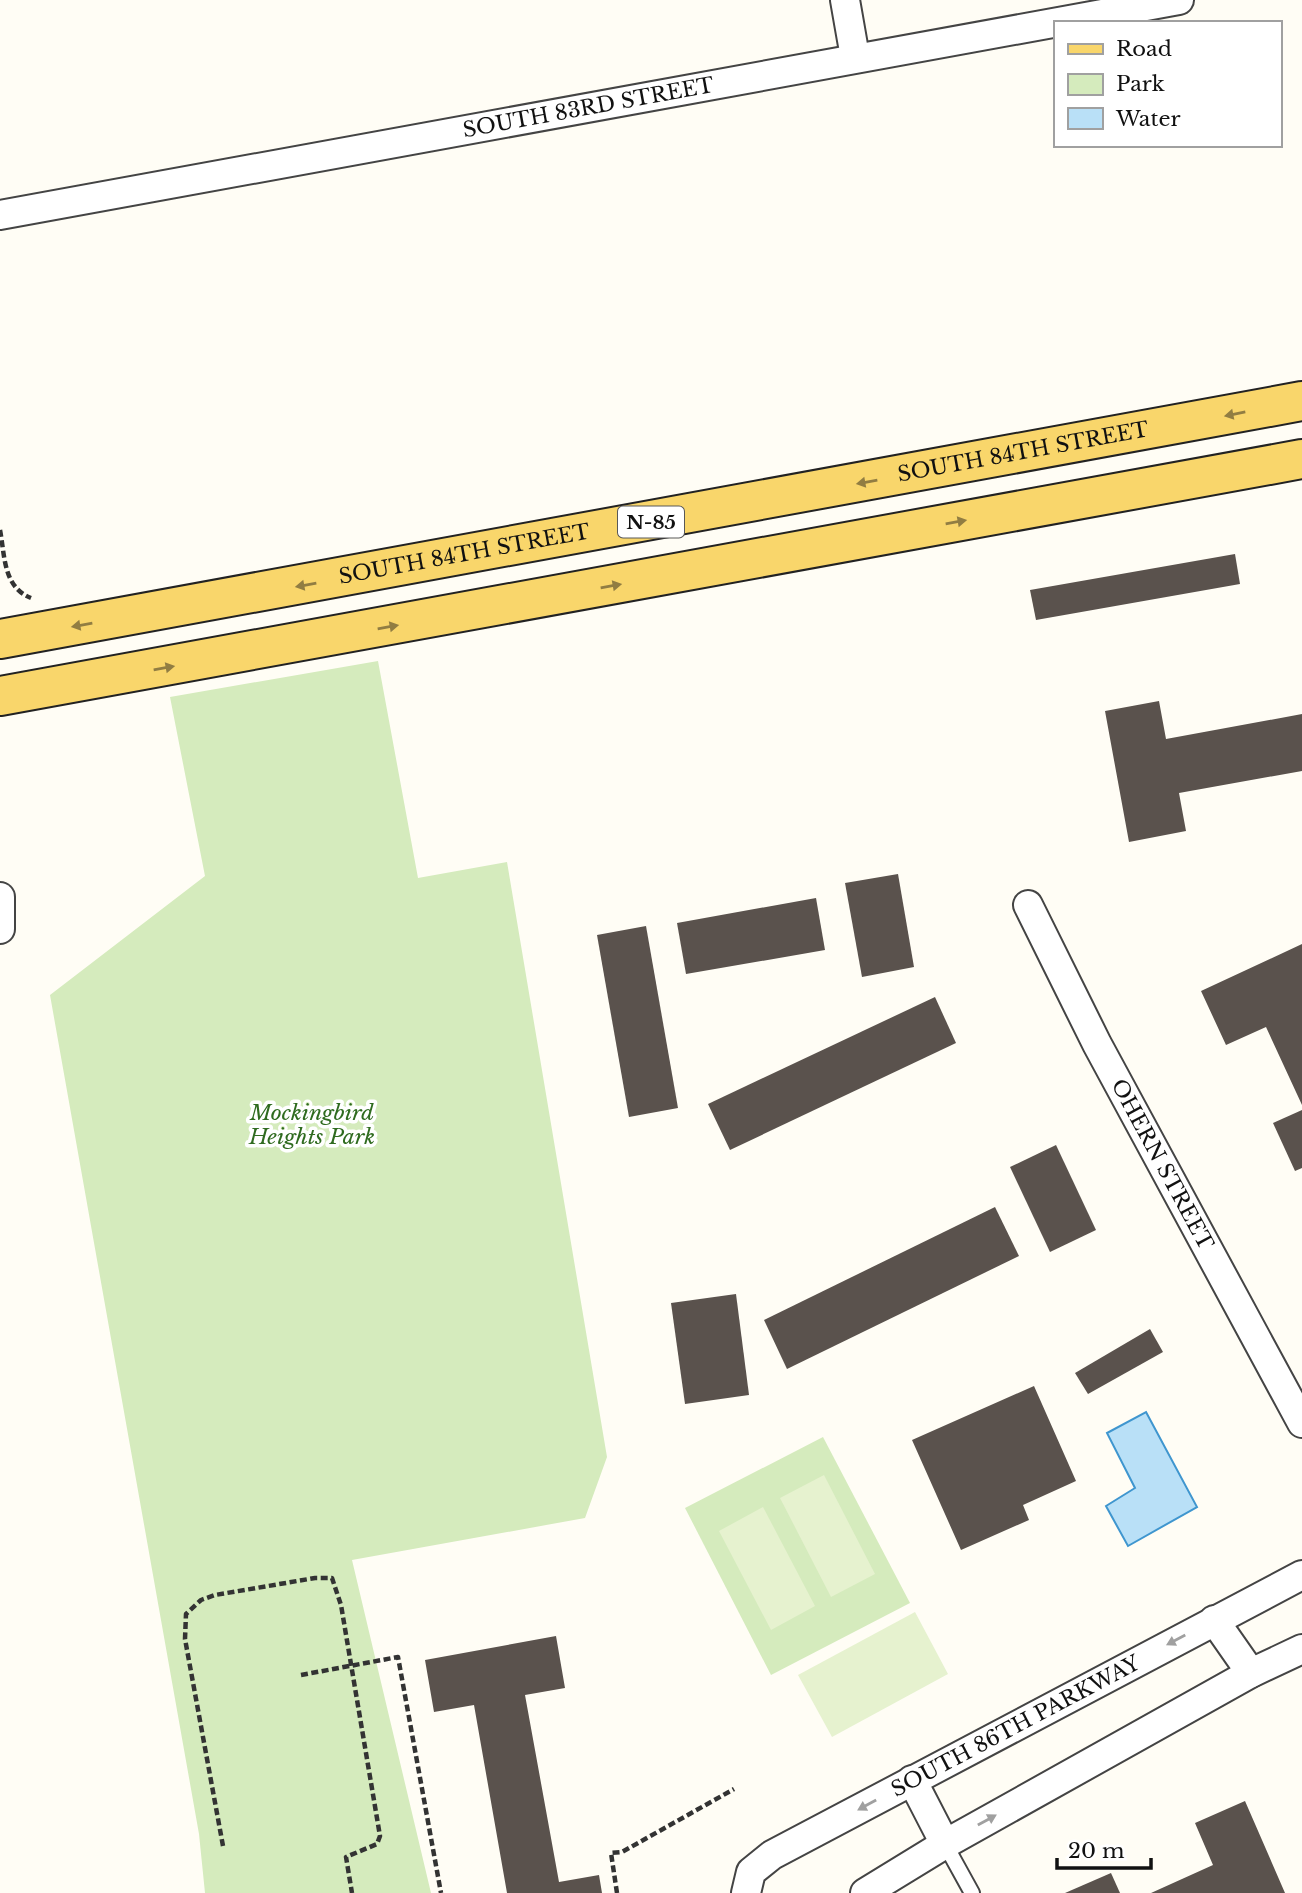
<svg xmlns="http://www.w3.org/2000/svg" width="1302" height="1893" viewBox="0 0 1302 1893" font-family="'Libre Baskerville',serif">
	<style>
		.green { fill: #d5ebbd }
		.pitch { fill: #e6f2cf }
		.water { fill: #b9e0f7; stroke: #3f96cf; stroke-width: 2 }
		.building { fill: #5a524d }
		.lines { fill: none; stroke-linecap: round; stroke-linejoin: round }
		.lane-casing { stroke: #444; stroke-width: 18 }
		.street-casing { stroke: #444; stroke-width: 32 }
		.primary-casing { stroke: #222; stroke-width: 42 }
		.path { stroke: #333; stroke-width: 4.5; stroke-dasharray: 7 3.5; stroke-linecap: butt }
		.lane { stroke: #fff; stroke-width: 14 }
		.street { stroke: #fff; stroke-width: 28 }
		.primary { stroke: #f9d66b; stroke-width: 38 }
		.oneway { fill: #917d42 }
		.oneway2 { fill: #a0a0a0 }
		.labels { text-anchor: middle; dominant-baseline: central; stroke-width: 7; stroke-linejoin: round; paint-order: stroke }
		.shield { fill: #fff; stroke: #585858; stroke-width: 2 }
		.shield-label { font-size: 19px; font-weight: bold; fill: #111 }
		.street-label { font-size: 21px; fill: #111; stroke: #fff }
		.park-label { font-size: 21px; font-style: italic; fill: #2f6b1f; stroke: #fff }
	</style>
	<rect width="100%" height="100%" fill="#fffdf5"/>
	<!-- green -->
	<g class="green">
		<polygon points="378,661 418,878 507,862 607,1457 585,1518 352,1560 431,1893 205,1893 199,1834 50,995 205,876 170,697"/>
		<polygon points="823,1437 910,1603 771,1675 685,1508"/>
	</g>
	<!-- pitch -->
	<g class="pitch">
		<polygon points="824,1475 875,1574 831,1597 780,1498"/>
		<polygon points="763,1507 815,1606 771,1630 719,1531"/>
		<polygon points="915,1612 948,1674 832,1737 798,1675"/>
	</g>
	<!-- water -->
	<polygon class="water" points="1146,1412 1197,1507 1128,1546 1106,1506 1135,1488 1107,1433"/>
	<!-- building -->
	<g class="building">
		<polygon points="1235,554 1240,584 1036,620 1030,590"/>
		<polygon points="1159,701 1166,739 1302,714 1302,771 1179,793 1186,831 1129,842 1105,711"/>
		<polygon points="898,874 914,967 862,977 845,883"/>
		<polygon points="816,898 825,950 686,974 677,923"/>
		<polygon points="646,926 678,1108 629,1117 597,935"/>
		<polygon points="1302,944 1302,1105 1266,1027 1226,1045 1201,991"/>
		<polygon points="935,997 956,1043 730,1150 708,1104"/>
		<polygon points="1302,1110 1302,1168 1295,1171 1273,1123"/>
		<polygon points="1056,1145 1096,1230 1050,1252 1010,1167"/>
		<polygon points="995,1207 1019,1256 787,1369 764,1320"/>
		<polygon points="736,1294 749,1395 685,1404 671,1303"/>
		<polygon points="1150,1329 1163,1352 1088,1394 1075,1373"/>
		<polygon points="1034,1386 1076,1481 1023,1505 1029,1520 961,1550 912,1440"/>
		<polygon points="556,1636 565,1688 525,1695 559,1882 599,1875 602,1893 507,1893 474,1705 434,1712 425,1660"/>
		<polygon points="1245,1801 1285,1893 1151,1893 1213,1865 1195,1823"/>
		<polygon points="1111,1873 1120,1893 1065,1893"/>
	</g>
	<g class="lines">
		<defs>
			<polyline id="lane" points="945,1844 972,1893"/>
			<g id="street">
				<polyline points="845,0 855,57"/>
				<path id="s1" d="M0,215L1179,0"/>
				<polyline points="0,897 0,929"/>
				<path id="s2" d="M1028,905L1097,1044L1302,1423"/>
				<polyline points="1214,1620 1251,1673"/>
				<polyline points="912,1780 945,1844"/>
				<path id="s3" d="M746,1893L751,1872L772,1855L1302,1575"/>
				<polyline points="865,1893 945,1844 1251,1673 1302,1649"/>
			</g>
			<g id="primary">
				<path id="s4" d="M0,639L1302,401"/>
				<polyline points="0,696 1302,459"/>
			</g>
		</defs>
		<!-- lane casing -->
		<use href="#lane" class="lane-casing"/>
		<!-- street casing -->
		<use href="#street" class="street-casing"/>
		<!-- primary casing -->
		<use href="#primary" class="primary-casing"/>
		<!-- path -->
		<g class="path">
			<path d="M0,530C5,556 3,587 31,598"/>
			<polyline points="301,1675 398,1657 441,1893"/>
			<polyline points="223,1846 185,1639 186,1614 201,1600 215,1595 315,1578 332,1578 341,1605 380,1836 377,1844 346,1857 352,1893"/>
			<polyline points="617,1893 611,1853 622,1852 734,1789"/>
		</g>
		<!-- lane -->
		<use href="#lane" class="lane"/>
		<!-- street -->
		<use href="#street" class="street"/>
		<!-- primary -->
		<use href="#primary" class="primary"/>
	</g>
	<!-- one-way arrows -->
	<defs><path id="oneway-solid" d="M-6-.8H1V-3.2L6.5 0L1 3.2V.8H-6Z" transform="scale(1.75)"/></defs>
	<g class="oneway">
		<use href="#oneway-solid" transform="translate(1235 414) rotate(169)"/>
		<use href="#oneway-solid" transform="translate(867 482) rotate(170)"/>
		<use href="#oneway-solid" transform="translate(956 522) rotate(-10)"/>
		<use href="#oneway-solid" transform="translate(306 585) rotate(170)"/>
		<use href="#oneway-solid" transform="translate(611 586) rotate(-10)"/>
		<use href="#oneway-solid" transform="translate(82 625) rotate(170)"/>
		<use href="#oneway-solid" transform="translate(388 627) rotate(-10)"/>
		<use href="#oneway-solid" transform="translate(164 668) rotate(-10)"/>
	</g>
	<g class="oneway2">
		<use href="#oneway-solid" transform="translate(1176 1640) rotate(152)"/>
		<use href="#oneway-solid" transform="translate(867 1805) rotate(151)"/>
		<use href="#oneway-solid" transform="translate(987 1820) rotate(-29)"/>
	</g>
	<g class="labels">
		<!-- shield labels -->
		<rect class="shield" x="618" y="506.5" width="66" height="31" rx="5"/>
		<g class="shield-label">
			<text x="651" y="522">N-85</text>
		</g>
		<!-- street labels -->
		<g class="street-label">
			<text stroke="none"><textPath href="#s1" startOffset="598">SOUTH 83RD STREET</textPath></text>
			<text stroke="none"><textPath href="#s4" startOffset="1040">SOUTH 84TH STREET</textPath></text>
			<text stroke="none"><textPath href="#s4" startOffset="472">SOUTH 84TH STREET</textPath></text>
			<text stroke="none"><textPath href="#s2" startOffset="292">OHERN STREET</textPath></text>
			<text stroke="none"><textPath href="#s3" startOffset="324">SOUTH 86TH PARKWAY</textPath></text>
		</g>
		<!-- park labels -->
		<g class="park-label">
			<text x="312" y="1113">Mockingbird<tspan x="312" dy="24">Heights Park</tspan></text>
		</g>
	</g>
	<!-- legend -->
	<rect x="1054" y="21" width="228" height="126" fill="#ffffff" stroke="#a0a0a0" stroke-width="2"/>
	<rect x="1068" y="44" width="35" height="10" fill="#f9d66b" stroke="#a0a0a0" stroke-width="2"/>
	<text x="1116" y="56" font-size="21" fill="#111111">Road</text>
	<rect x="1068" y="74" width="35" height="21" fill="#d5ebbd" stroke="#a0a0a0" stroke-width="2"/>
	<text x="1116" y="91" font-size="21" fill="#111111">Park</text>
	<rect x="1068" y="108" width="35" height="21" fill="#b9e0f7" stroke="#a0a0a0" stroke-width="2"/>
	<text x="1116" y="126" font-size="21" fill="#111111">Water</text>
	<!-- scale -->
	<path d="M1057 1858v10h94v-10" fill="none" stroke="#111111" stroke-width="3.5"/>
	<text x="1068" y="1858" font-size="21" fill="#111111" stroke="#ffffff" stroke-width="5" paint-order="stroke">20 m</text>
</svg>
